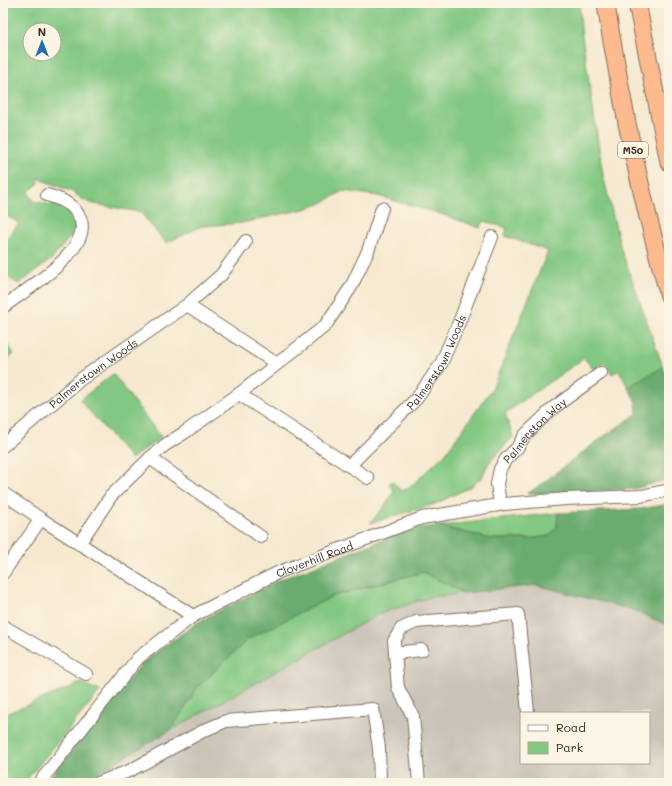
<svg xmlns="http://www.w3.org/2000/svg" width="672" height="786" viewBox="0 0 672 786" font-family="Mali,sans-serif">
	<style>
		.industrial { fill: #c9c3b8; fill-rule: evenodd }
		.green { fill: #83c882; stroke: #5f7950; fill-rule: evenodd }
		.forest { fill: #6aac70; stroke: #526b47 }
		.lines { fill: none; stroke-linecap: round; stroke-linejoin: round }
		.minor-casing { stroke: #7c6d5c; stroke-width: 14 }
		.highway-casing { stroke: #7c6d5c; stroke-width: 19 }
		.minor { stroke: #fff; stroke-width: 12 }
		.highway { stroke: #fcba8e; stroke-width: 17 }
		.labels { text-anchor: middle; dominant-baseline: central; stroke-width: 3; stroke-linejoin: round; paint-order: stroke }
		.shield { fill: #fcf5e5; stroke: #75675a; stroke-width: 1 }
		.shield-label { font-size: 10px; font-weight: bold; fill: #3b2a1e }
		.street-label { font-size: 11px; fill: #3b2a1e; stroke: #fcf5e5 }
	</style>
	<rect width="100%" height="100%" fill="#fcf5e5"/>
	<filter id="ink" filterUnits="userSpaceOnUse"><feTurbulence type="fractalNoise" baseFrequency=".025" numOctaves="2"/><feDisplacementMap in="SourceGraphic" scale="8" xChannelSelector="R" yChannelSelector="G"/><feConvolveMatrix kernelMatrix="1 2 1 2 8 2 1 2 1" color-interpolation-filters="sRGB"/></filter>
	<filter id="wash" filterUnits="userSpaceOnUse"><feTurbulence type="fractalNoise" baseFrequency=".012" numOctaves="4" result="noise"/><feDisplacementMap in="SourceGraphic" scale="16" xChannelSelector="R" yChannelSelector="G"/><feGaussianBlur stdDeviation="0.9" result="paint"/><feColorMatrix in="noise" values="0 0 0 0 0 0 0 0 0 0 0 0 0 0 0 0 0 1.4 0 .05"/><feComposite in="paint" operator="in"/></filter>
	<g filter="url(#wash)">
		<rect width="100%" height="100%" fill="#f6e9d0"/>
		<!-- industrial -->
		<path class="industrial" d="M536,585L633,610L669,626V783H83L92,776L200,713L379,614L431,597ZM521,713H649V763H521Z"/>
		<!-- green -->
		<g class="green">
			<path d="M3,3H579L581,29L603,175L621,249L663,367L628,387L619,370L612,374L605,363L593,369L584,358L505,413L513,437L488,464L482,477L472,486L435,504L370,523L387,503L394,491L389,484L392,481L401,491L408,489L445,454L492,389L548,251L505,236L507,228L484,221L480,228L441,214L378,196L343,191L320,204L304,209L242,223L202,226L166,243L140,212L94,204L83,200L73,192L37,178L39,183L28,192L34,201L51,205L55,203L72,211L77,228L53,258L19,284L9,278L3,272V244L19,223L3,214ZM30,30H54V54H30Z"/>
			<polygon points="3,337 14,354 3,363"/>
			<polygon points="113,374 161,437 131,459 80,400"/>
			<polygon points="558,513 557,527 549,536 529,539 491,539 438,526"/>
			<polygon points="423,572 464,593 431,597 379,614 171,730 197,688 248,639 333,596"/>
			<polygon points="81,683 100,691 24,783 3,783 3,715"/>
		</g>
		<!-- forest -->
		<g class="forest">
			<polygon points="663,367 669,382 669,479 634,489 527,494 540,485 603,437 637,414 636,402 628,387"/>
			<polygon points="669,504 669,626 633,610 536,585 464,593 423,572 333,596 248,639 197,688 171,730 92,776 83,783 45,783 144,661 198,622 279,580 410,529 438,526 491,539 529,539 549,536 557,527 558,513 640,509"/>
		</g>
	</g>
	<g filter="url(#ink)">
		<g class="lines">
			<defs>
				<g id="minor">
					<polyline points="187,305 277,364"/>
					<path d="M3,307C24,291 97,248 79,216C72,203 60,199 47,195"/>
					<polyline points="239,394 368,478"/>
					<path id="s1" d="M3,446L81,379L187,305L221,275L246,241"/>
					<polyline points="150,458 261,537"/>
					<path id="s2" d="M349,466L417,398L441,364L460,320L492,237"/>
					<polyline points="3,493 41,519 193,616"/>
					<path id="s3" d="M500,504L497,484L500,469L506,459L517,448L525,435L553,408L601,373"/>
					<polyline points="79,544 111,496 150,458 165,445 184,433 239,394 325,326 351,287 368,251 382,208"/>
					<polyline points="3,573 41,519"/>
					<polyline points="3,626 86,674"/>
					<polyline points="395,653 422,650"/>
					<path id="s4" d="M39,783L138,658L193,616L279,572L422,518L504,504L566,499L641,496L669,490"/>
					<polyline points="98,783 131,770 205,730 226,721 373,709 379,748 380,783"/>
					<polyline points="419,783 413,716 398,688 394,641 401,629 416,622 518,614 528,712"/>
				</g>
				<g id="highway">
					<path d="M606,3C609,29 615,55 619,81C632,154 649,225 669,296"/>
					<polyline points="637,3 669,162"/>
				</g>
			</defs>
			<!-- minor casing -->
			<use href="#minor" class="minor-casing"/>
			<!-- highway casing -->
			<use href="#highway" class="highway-casing"/>
			<!-- minor -->
			<use href="#minor" class="minor"/>
			<!-- highway -->
			<use href="#highway" class="highway"/>
		</g>
	</g>
	<g class="labels">
		<!-- shield labels -->
		<rect class="shield" x="618" y="142" width="30" height="16" rx="3"/>
		<g class="shield-label">
			<text x="633" y="150">M50</text>
		</g>
		<!-- street labels -->
		<g class="street-label">
			<text stroke="none"><textPath href="#s2" startOffset="137">Palmerstown Woods</textPath></text>
			<text stroke="none"><textPath href="#s1" startOffset="116">Palmerstown Woods</textPath></text>
			<text stroke="none"><textPath href="#s3" startOffset="88">Palmerston Way</textPath></text>
			<text stroke="none"><textPath href="#s4" startOffset="363">Cloverhill Road</textPath></text>
		</g>
	</g>
	<!-- margin -->
	<rect width="672" height="786" fill="none" stroke="#fcf5e5" stroke-width="16"/>
	<!-- legend -->
	<rect x="520" y="712" width="130" height="52" fill="#fcf5e5" stroke="#afa495"/>
	<rect x="528" y="725" width="20" height="6" fill="#ffffff" stroke="#afa495"/>
	<text x="556" y="732" font-size="12" fill="#3b2a1e">Road</text>
	<rect x="528" y="742" width="20" height="12" fill="#83c882" stroke="#afa495"/>
	<text x="556" y="752" font-size="12" fill="#3b2a1e">Park</text>
	<!-- north arrow -->
	<g transform="translate(42 42)"><circle r="19" fill="#fcf5e5" stroke="#afa495"/>
	<path d="M0-3L7 15L0 10L-7 15Z" fill="#1f6fb2"/>
	<text y="-6" font-size="11" font-weight="bold" text-anchor="middle" fill="#3b2a1e">N</text>
	</g>
</svg>
